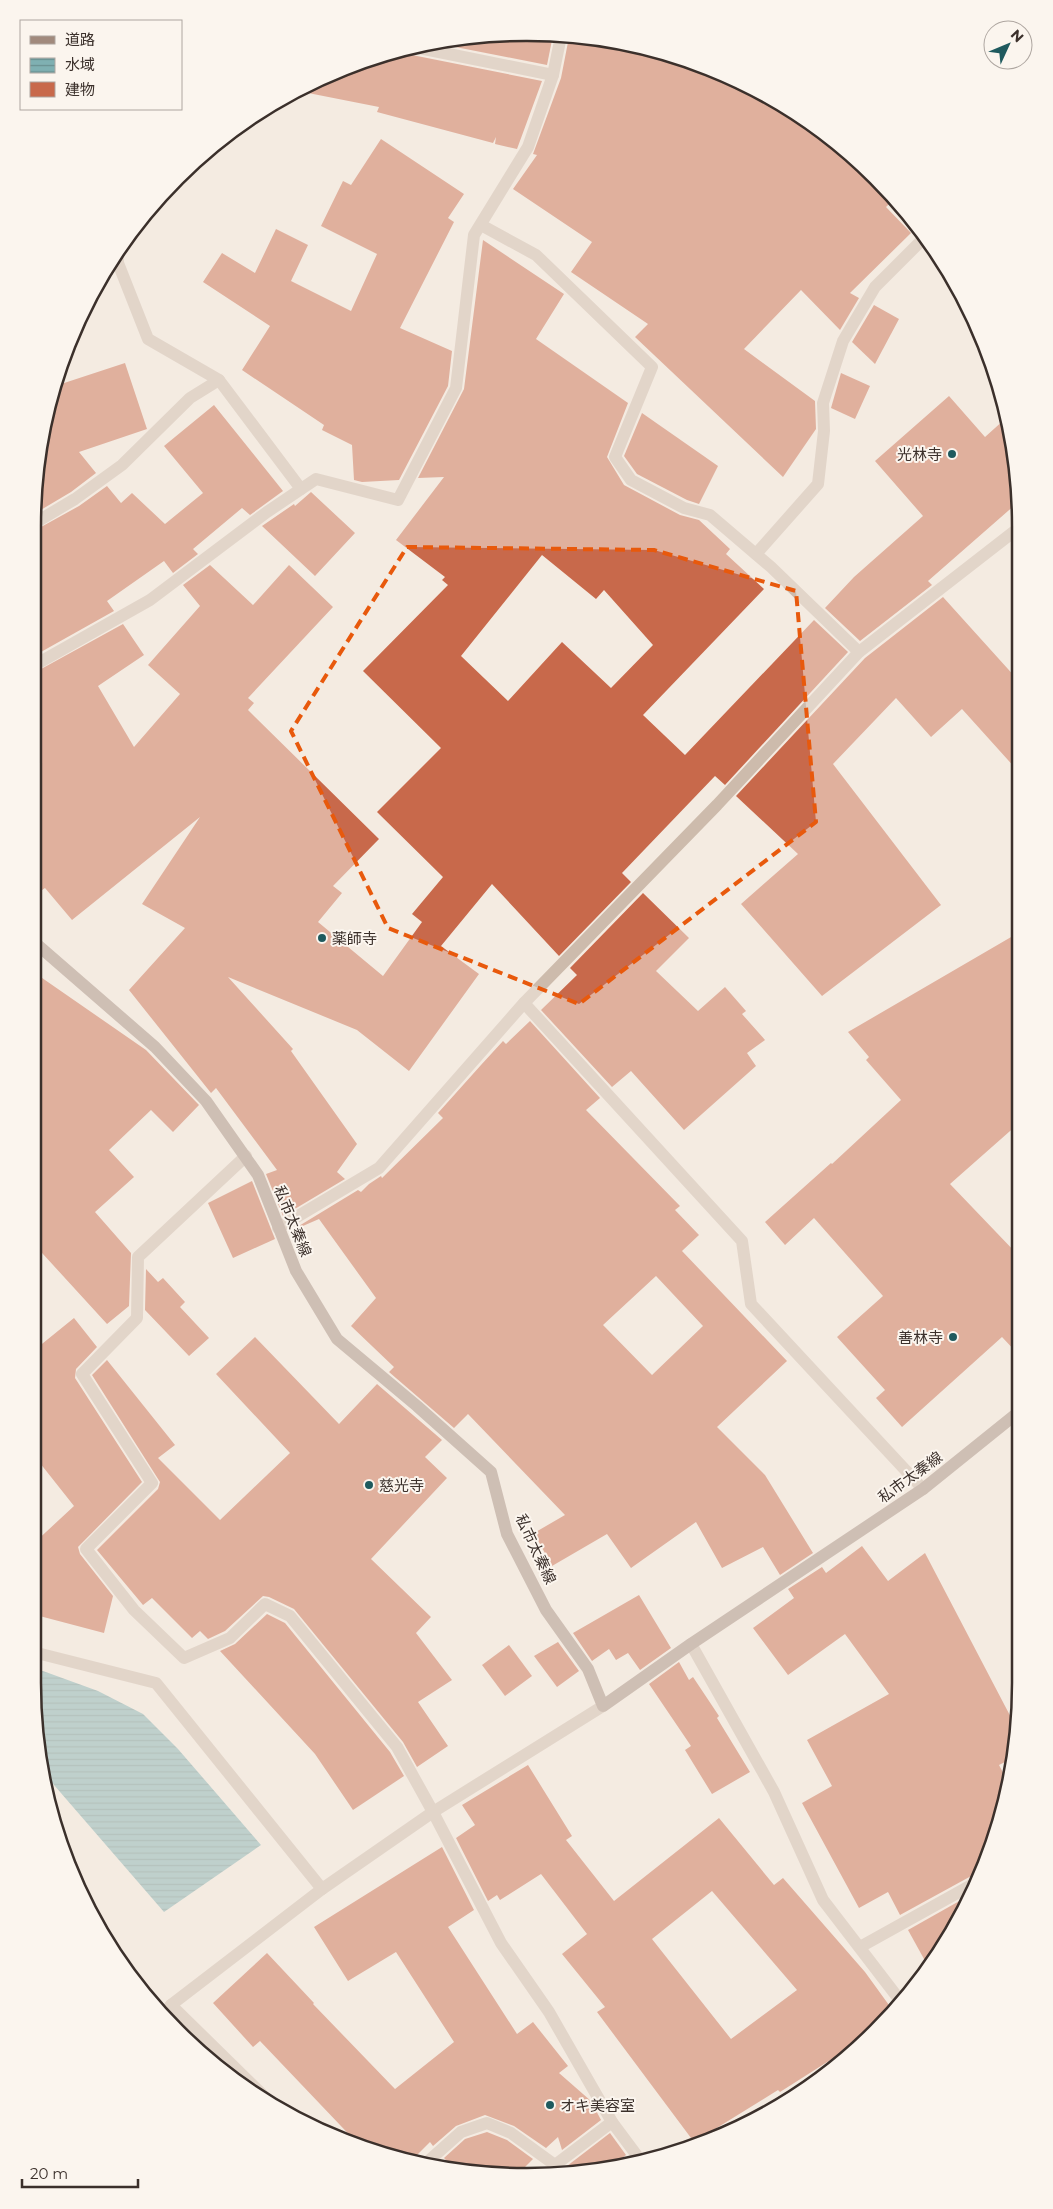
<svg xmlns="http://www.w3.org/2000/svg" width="1053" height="2209" viewBox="0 0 1053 2209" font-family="Montserrat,'Noto Sans JP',sans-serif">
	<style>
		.water { fill: url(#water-rules) }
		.building { fill: #c8694b; fill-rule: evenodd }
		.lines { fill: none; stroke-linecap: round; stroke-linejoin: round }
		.lane { stroke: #cdbbac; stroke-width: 12 }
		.street { stroke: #cdbbac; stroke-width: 12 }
		.secondary { stroke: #a18a7d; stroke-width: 12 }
		.marked { fill: none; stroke: #e8590c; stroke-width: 4; stroke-dasharray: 10 6; stroke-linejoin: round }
		.poi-dot { fill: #1f5a5e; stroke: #fbf5ee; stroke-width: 2 }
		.labels { text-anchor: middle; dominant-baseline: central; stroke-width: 4; stroke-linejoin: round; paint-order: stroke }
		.poi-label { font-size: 15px; fill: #3b302b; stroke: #fbf5ee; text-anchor: start }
		.street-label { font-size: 15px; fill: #3b302b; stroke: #fbf5ee }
		.rim { fill: none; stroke: #3b302b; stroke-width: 2.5 }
	</style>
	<defs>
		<pattern id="water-rules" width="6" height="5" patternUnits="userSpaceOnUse" patternTransform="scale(1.25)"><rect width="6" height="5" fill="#7fb0b2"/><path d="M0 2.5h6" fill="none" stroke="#699091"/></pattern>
	</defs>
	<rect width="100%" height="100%" fill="#f4ebe1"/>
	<!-- water -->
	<polygon class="water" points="33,1670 43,1671 98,1691 143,1714 178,1749 261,1845 164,1912 41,1770"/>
	<!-- building -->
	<g class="building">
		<polygon points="527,32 553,35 547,65 430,42"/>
		<polygon points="569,37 623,42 716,70 827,134 893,200 886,207 911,233 850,293 859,298 840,330 801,290 744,349 815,401 816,429 783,477 635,337 648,324 571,272 592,242 513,189 537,155 533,154 561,78"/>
		<polygon points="406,49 412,55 542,81 517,149 495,144 496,137 493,143 377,112 379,107 298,91 338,70"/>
		<polygon points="381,139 464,194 448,218 454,222 400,328 452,351 448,386 399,480 362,482 354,480 352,445 322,430 324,425 242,370 270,326 203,282 222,253 255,273 276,229 308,245 291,281 351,311 377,254 321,226 343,181 351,185"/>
		<path d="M483,240L564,294L536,339L628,403L607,457L624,485L680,515L699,520L730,549L726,554L764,589L643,715L685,755L814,620L848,652L725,785L715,776L622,873L631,882L559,956L492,884L441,946L479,974L409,1071L357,1030L228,977L293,1049L291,1051L357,1144L337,1172L345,1179L283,1216L266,1174L277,1170L216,1088L211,1093L129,990L185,928L142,904L200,817L72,920L45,888L32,897V674L123,624L144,655L98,686L134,747L180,694L148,665L200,606L183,585L210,565L253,605L289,565L333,607L248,698L254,703L248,710L379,839L333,886L342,893L318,922L383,976L422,922L412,914L443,877L377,812L441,748L363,671L448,585L442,580L445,577L396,540L444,477L418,478L464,389ZM542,555L596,599L604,590L653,645L611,688L562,642L508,701L461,656Z"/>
		<polygon points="874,305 899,319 875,364 852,342"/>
		<polygon points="125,363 147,429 79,452 96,473 71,492 34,514 42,430 55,386"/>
		<polygon points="841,373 870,386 855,419 831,408"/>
		<polygon points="949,396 985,437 1005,419 1016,462 1016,504 928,581 932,585 860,641 825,608 854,577 923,516 875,461"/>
		<polygon points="214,405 283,491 250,515 242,508 193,549 198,554 173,573 164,561 107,601 114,611 32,657 32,532 79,506 107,486 121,503 132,493 165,524 203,493 164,446"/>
		<polygon points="642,413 718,466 699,504 687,500 637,474 624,456"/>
		<polygon points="311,492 355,533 315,576 262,526 294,504 295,506"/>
		<polygon points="943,597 1017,679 1017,770 962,709 931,737 896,698 833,764 941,905 822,996 741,904 798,854 736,796 865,658"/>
		<polygon points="643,893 689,938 656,971 698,1011 725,987 746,1011 742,1014 765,1040 747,1053 756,1066 684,1130 631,1071 612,1087 541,1010 577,975 570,968"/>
		<polygon points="1018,933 1019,1123 950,1184 1019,1256 1019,1355 1002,1337 902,1427 876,1398 885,1390 837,1337 883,1296 814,1218 785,1245 765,1222 831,1163 832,1164 901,1100 866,1060 869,1057 848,1032"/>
		<polygon points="32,971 146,1050 199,1105 173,1132 151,1110 109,1150 134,1177 95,1212 131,1253 129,1306 107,1324 32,1242"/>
		<path d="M530,1021L600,1098L586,1110L680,1206L675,1210L699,1235L682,1251L787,1361L717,1427L765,1475L813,1553L780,1575L763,1547L722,1568L696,1522L631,1568L607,1534L552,1566L534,1533L565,1515L468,1414L454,1428L389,1372L394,1367L351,1326L376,1298L319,1219L289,1232L358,1190L361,1192L369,1184L381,1176L382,1178L443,1118L438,1113L481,1065L503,1041L506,1044ZM656,1276L703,1326L652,1375L603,1325Z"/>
		<polygon points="252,1181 275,1239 233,1258 208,1203"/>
		<polygon points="146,1269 158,1282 163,1278 185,1302 180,1307 209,1338 189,1356 145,1310"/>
		<polygon points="74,1318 97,1347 76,1369 75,1378 142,1482 78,1547 80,1554 113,1596 104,1633 32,1614 32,1545 74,1506 32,1453 32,1352"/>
		<polygon points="255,1337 339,1424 377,1384 442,1440 425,1457 447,1478 371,1559 431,1617 416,1633 452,1680 418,1702 448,1746 417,1767 403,1742 294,1609 269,1597 263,1596 225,1631 208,1639 200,1631 192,1638 152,1598 143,1605 97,1550 158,1489 160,1482 92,1375 107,1360 175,1445 158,1458 220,1520 290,1453 216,1374"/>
		<polygon points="862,1546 888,1581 925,1553 1016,1727 1013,1758 999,1765 1009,1784 981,1875 973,1875 900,1915 888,1892 859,1908 802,1803 832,1786 807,1740 889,1694 845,1634 788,1675 753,1628 794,1598 788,1589 822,1567 826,1573"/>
		<polygon points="639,1595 671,1648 640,1670 628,1653 616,1660 609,1649 592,1661 573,1633"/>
		<polygon points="267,1614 285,1623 390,1752 404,1776 353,1810 315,1754 220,1651 235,1644"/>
		<polygon points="558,1642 579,1671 557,1687 534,1656"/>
		<polygon points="509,1645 532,1676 505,1696 482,1665"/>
		<polygon points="679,1662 689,1680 693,1677 719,1716 717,1718 750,1772 712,1794 685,1750 691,1746 649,1684"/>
		<path d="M528,1765L572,1836L566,1840L614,1901L719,1818L774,1885L783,1878L865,1972L894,2012L839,2063L835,2057L780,2092L778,2090L694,2142L597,2012L605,2007L562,1954L587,1934L541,1874L500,1900L497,1895L488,1901L456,1838L475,1825L462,1805ZM712,1891L797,1990L731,2039L652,1939Z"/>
		<polygon points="442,1847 474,1910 448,1927 517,2034 533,2022 568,2066 559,2073 591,2101 601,2120 562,2150 558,2137 546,2148 514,2126 485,2115 456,2126 433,2146 430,2142 411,2161 360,2146 260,2041 253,2047 213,2003 267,1953 314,2003 313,2004 395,2089 454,2042 396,1952 348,1981 314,1927"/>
		<polygon points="970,1895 937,1957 929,1968 908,1930"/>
		<polygon points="487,2132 507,2140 533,2159 517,2175 494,2175 455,2170 444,2158 465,2139"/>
		<polygon points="610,2133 626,2155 610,2168 591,2172 570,2173 567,2166"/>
	</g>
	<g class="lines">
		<!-- lane -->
		<g class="lane">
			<polyline points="481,225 536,255 652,367 615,457 631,480 684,508 710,515 771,567 859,652"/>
			<polyline points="118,263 148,339 219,380 301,489"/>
			<polyline points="33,524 75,499 122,465 190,398 219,380"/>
			<polyline points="756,554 818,484 824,431 823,403 843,341 875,287 925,237"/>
			<polyline points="33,666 150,600 267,512 316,479 398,500 456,388 474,235 528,147 553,75 561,36"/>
			<polyline points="524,1003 742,1241 751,1304 923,1489"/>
			<polyline points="246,1156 138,1257 137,1318 82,1374 152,1483 86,1549 134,1610 184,1658 230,1638 265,1604 290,1616 397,1747 433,1812"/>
			<polyline points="278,1228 379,1168 524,1003 717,805 859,652 1016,530"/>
			<polyline points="691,1644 774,1792 823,1900 902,2003"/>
			<polyline points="860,1947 977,1882"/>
			<polyline points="171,2005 276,2108"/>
			<polyline points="612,2122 641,2161"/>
			<polyline points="424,2165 461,2132 487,2123 511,2133 555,2165"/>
		</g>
		<!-- street -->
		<g class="street">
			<polyline points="414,47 553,75"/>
			<polyline points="117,251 118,263"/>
			<polyline points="33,1652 156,1683 322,1889"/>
			<polyline points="433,1812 501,1943 549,2012 612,2122 555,2165 556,2173"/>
			<polyline points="164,2014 171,2005 322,1889 433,1812 603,1706"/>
		</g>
		<!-- secondary -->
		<polyline class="secondary" points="33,941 155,1047 206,1101 258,1175 296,1271 337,1339 417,1406 491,1472 507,1534 546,1610 588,1669 603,1706 691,1644 923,1489 1020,1411"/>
	</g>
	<!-- marked area -->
	<path d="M0 0H1053V2209H0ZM407,547L654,550L796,591L816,822L579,1004L388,928L291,731Z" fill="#f4ebe1" fill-opacity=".55" fill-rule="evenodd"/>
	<path class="marked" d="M407,547L654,550L796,591L816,822L579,1004L388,928L291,731Z"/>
	<!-- markers -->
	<g class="poi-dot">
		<circle cx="952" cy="454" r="5"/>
		<circle cx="322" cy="938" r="5"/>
		<circle cx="953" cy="1337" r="5"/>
		<circle cx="369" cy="1485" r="5"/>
		<circle cx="550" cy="2105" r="5"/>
	</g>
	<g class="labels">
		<!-- poi labels -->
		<g class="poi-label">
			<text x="942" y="454" text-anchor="end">光林寺</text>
			<text x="332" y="938">薬師寺</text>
			<text x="943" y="1337" text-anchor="end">善林寺</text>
			<text x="379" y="1485">慈光寺</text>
			<text x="560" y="2105">オキ美容室</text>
		</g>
		<!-- street labels -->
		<g class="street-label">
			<text transform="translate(293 1221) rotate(68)">私市太秦線</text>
			<text transform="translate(910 1477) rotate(-36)">私市太秦線</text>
			<text transform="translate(536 1549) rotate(65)">私市太秦線</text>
		</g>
	</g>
	<!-- crop -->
	<path d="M0 0H1053V2209H0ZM526 41H527A485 485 0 0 1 1012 526V1683A485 485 0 0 1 527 2168H526A485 485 0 0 1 41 1683V526A485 485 0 0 1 526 41Z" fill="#fbf5ee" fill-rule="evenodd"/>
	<path class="rim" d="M526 41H527A485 485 0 0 1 1012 526V1683A485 485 0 0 1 527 2168H526A485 485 0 0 1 41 1683V526A485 485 0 0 1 526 41Z"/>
	<!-- legend -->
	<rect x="20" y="20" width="162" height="90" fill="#fbf5ee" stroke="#aea6a0"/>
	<rect x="30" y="36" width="25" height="8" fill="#a18a7d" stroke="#aea6a0"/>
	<text x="65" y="45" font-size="15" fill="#3b302b">道路</text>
	<rect x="30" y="58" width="25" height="15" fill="url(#water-rules)" stroke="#aea6a0"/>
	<text x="65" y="70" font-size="15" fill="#3b302b">水域</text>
	<rect x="30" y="82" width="25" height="15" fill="#c8694b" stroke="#aea6a0"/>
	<text x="65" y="95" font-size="15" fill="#3b302b">建物</text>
	<!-- north arrow -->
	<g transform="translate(1008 45) rotate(46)"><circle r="24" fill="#fbf5ee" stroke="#aea6a0"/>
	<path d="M0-4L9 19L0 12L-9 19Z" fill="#1f5a5e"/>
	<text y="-8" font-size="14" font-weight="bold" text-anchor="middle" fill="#3b302b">N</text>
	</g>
	<!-- scale -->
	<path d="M22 2179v8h116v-8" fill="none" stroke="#3b302b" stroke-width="2.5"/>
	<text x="30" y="2179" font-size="15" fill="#3b302b" stroke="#fbf5ee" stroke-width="4" paint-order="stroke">20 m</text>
</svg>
